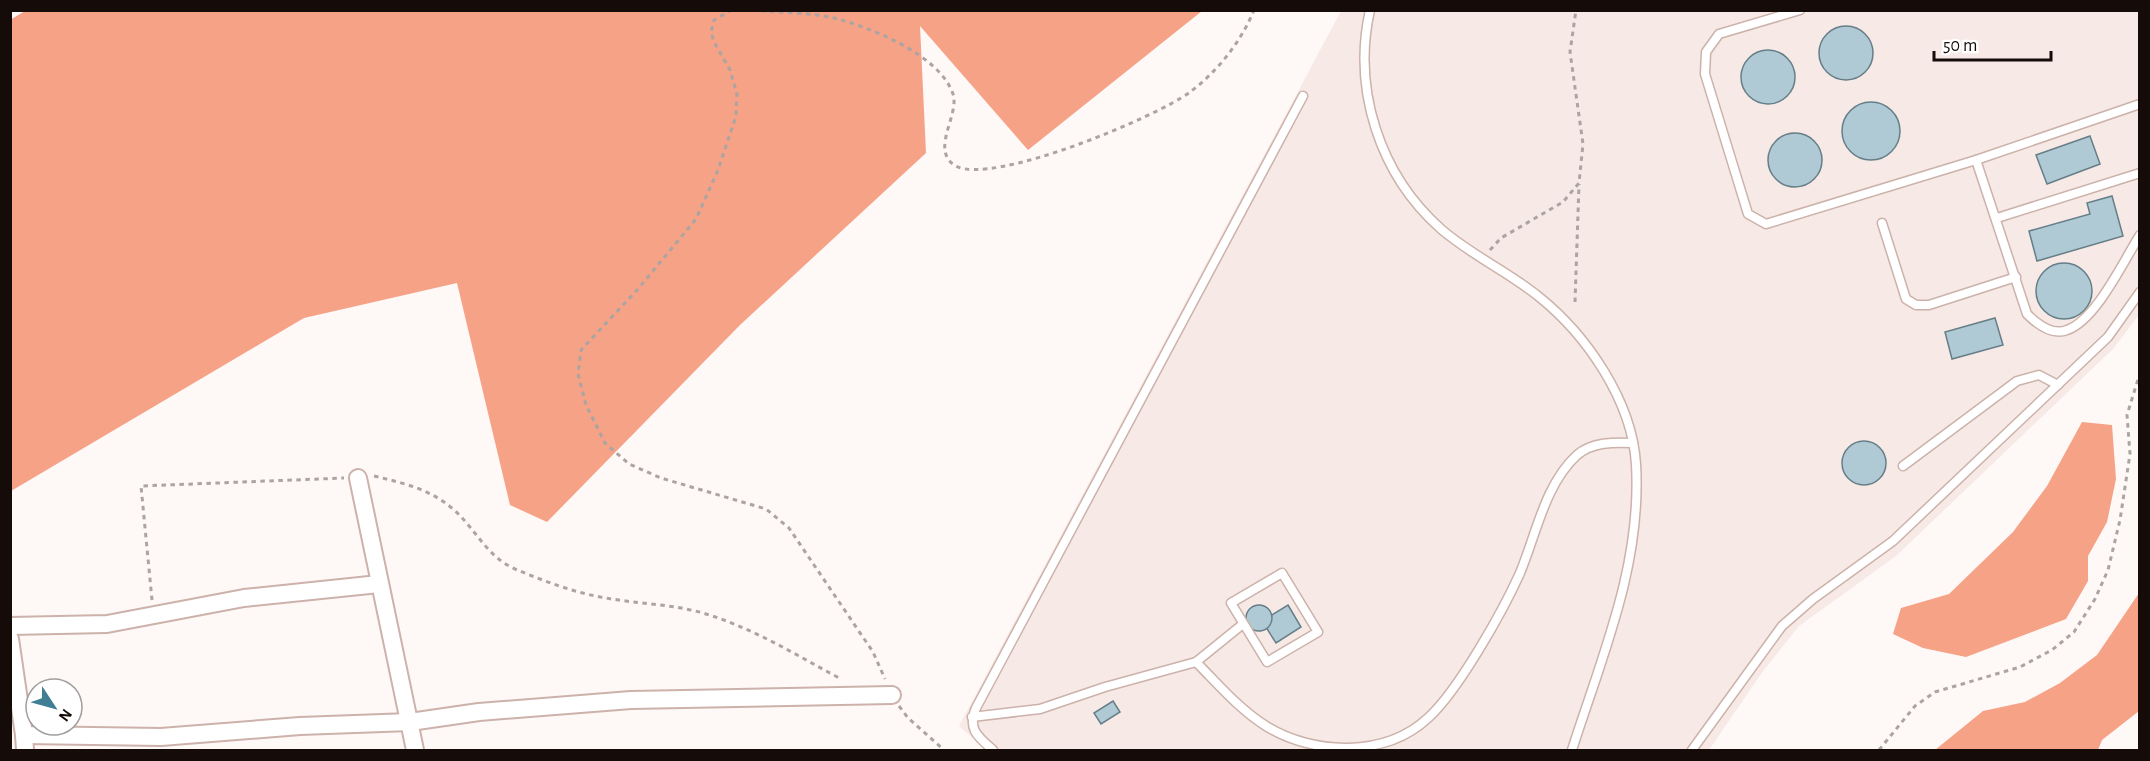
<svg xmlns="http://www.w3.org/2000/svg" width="2150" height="761" viewBox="0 0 2150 761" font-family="'Alegreya Sans',sans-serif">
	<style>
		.built { fill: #f7e9e5 }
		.forest { fill: #f6a286 }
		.building { fill: #b0cad5; stroke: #657e87; stroke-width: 1.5 }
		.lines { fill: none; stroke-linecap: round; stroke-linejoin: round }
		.lane-casing { stroke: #ccb2aa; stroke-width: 11 }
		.street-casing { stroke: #ccb2aa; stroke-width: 20 }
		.path { stroke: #aba4a3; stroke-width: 3; stroke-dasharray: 4.5 4.5; stroke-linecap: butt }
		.lane { stroke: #fff; stroke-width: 8 }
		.street { stroke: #fff; stroke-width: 16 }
	</style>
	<rect width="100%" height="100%" fill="#fef8f7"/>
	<!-- built -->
	<polygon class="built" points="1341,11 2139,11 2139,315 2113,349 1896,556 1799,626 1763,671 1709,750 986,750 959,726"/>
	<!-- forest -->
	<g class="forest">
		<polygon points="25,11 25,10 1202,11 1028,150 920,26 926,153 740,325 547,522 510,505 457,283 304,318 11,491 10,20"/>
		<polygon points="2082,422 2112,425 2116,479 2107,522 2088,556 2088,581 2066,619 1966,657 1923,648 1893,634 1901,608 1949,594 2013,532 2047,486"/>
		<polygon points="2139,593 2139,711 2102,740 2098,750 1935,750 1983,711 2025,702 2060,683 2097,655"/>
	</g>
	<!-- building -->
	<g class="building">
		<circle cx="1846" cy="53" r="27"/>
		<circle cx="1768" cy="77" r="27"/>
		<circle cx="1871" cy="131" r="29"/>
		<circle cx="1795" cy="160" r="27"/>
		<polygon points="2090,136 2100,164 2047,184 2036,155"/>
		<polygon points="2112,196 2123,236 2037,261 2029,231 2090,214 2087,203"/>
		<circle cx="2064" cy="291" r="28"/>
		<polygon points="1995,318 2003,345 1952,359 1945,332"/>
		<circle cx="1864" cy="463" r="22"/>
		<polygon points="1288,605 1301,627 1276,643 1262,621"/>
		<circle cx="1259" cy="618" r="13"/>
		<polygon points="1113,701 1120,712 1101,724 1094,713"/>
	</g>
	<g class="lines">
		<defs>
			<g id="lane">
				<path d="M1370,10C1352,90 1380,175 1441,229C1471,255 1507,271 1538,296C1587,335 1632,401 1636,464C1642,565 1602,656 1572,750"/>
				<polyline points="1800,10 1719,34 1706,52 1705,74 1748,214 1766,224 1976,160 2140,104"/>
				<path d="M1976,160L2027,314C2037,324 2052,336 2067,330C2096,320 2123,262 2140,235"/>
				<polyline points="1997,218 2140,173"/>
				<polyline points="1882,223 1906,299 1916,305 1929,305 2016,277"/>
				<polyline points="1903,466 2017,381 2039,375 2058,385"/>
				<polygon points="1282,573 1318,632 1267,662 1231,603"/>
				<path d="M1196,662C1218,684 1240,710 1266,726C1313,755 1385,758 1428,718C1458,691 1503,611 1520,573C1536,535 1545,484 1577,455C1592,442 1614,442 1633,443"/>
				<polyline points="972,717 1040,709 1105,687 1196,662 1243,624"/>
				<path d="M993,750C978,737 967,729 976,708L1303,96"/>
				<polyline points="1692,750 1782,626 1813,599 1893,541 2108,337 2140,292"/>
			</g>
			<g id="street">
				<polyline points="358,478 415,750"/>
				<polyline points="10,626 107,624 244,598 379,584"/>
				<polyline points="10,639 24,735 161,737 300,726 410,722 479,712 631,700 892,695"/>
				<polyline points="24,735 25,750"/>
			</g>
		</defs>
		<!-- lane casing -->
		<use href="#lane" class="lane-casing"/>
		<!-- street casing -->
		<use href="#street" class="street-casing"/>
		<!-- path -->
		<g class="path">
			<polyline points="732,10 714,20 711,32 714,42 730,70 737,94 736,116 718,170 696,219 638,289 581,350 578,374 586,405 605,443 629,464 661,478 766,509 789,528 873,652 885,679"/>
			<path d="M752,10C778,13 808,12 834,18C870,27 940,55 953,94C960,115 929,151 956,166C992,186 1157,117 1190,92C1217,72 1241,42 1254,10"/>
			<polyline points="1490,250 1501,238 1563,202 1579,183 1583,144 1570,52 1576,10"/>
			<polyline points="1575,302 1579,184"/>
			<path d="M374,476C403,483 430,489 453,509C476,529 486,556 515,569C544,581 575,593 606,598C638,604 674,604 706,614C755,629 796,655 841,679"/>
			<polyline points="152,600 141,486 344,478"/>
			<polyline points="899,706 908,718 944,750"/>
			<polyline points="1879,750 1915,706 1935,692 2020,667 2052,650 2074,632 2095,599 2108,570 2120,520 2130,454 2127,415 2140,373"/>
		</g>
		<!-- lane -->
		<use href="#lane" class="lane"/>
		<!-- street -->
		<use href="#street" class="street"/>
	</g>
	<!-- border -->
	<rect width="2150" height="761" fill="none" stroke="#150c0a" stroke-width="24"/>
	<!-- north arrow -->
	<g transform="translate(54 707) rotate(126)"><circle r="28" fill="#ffffff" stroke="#a19e9d" stroke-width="1.5"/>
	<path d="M0-4.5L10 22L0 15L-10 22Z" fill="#407e94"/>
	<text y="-9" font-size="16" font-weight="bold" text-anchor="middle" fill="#150c0a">N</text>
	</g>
	<!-- scale -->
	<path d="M1934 51v9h117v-9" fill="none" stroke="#150c0a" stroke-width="3"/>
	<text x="1943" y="51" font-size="18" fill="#150c0a" stroke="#ffffff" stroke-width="4.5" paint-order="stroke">50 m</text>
</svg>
